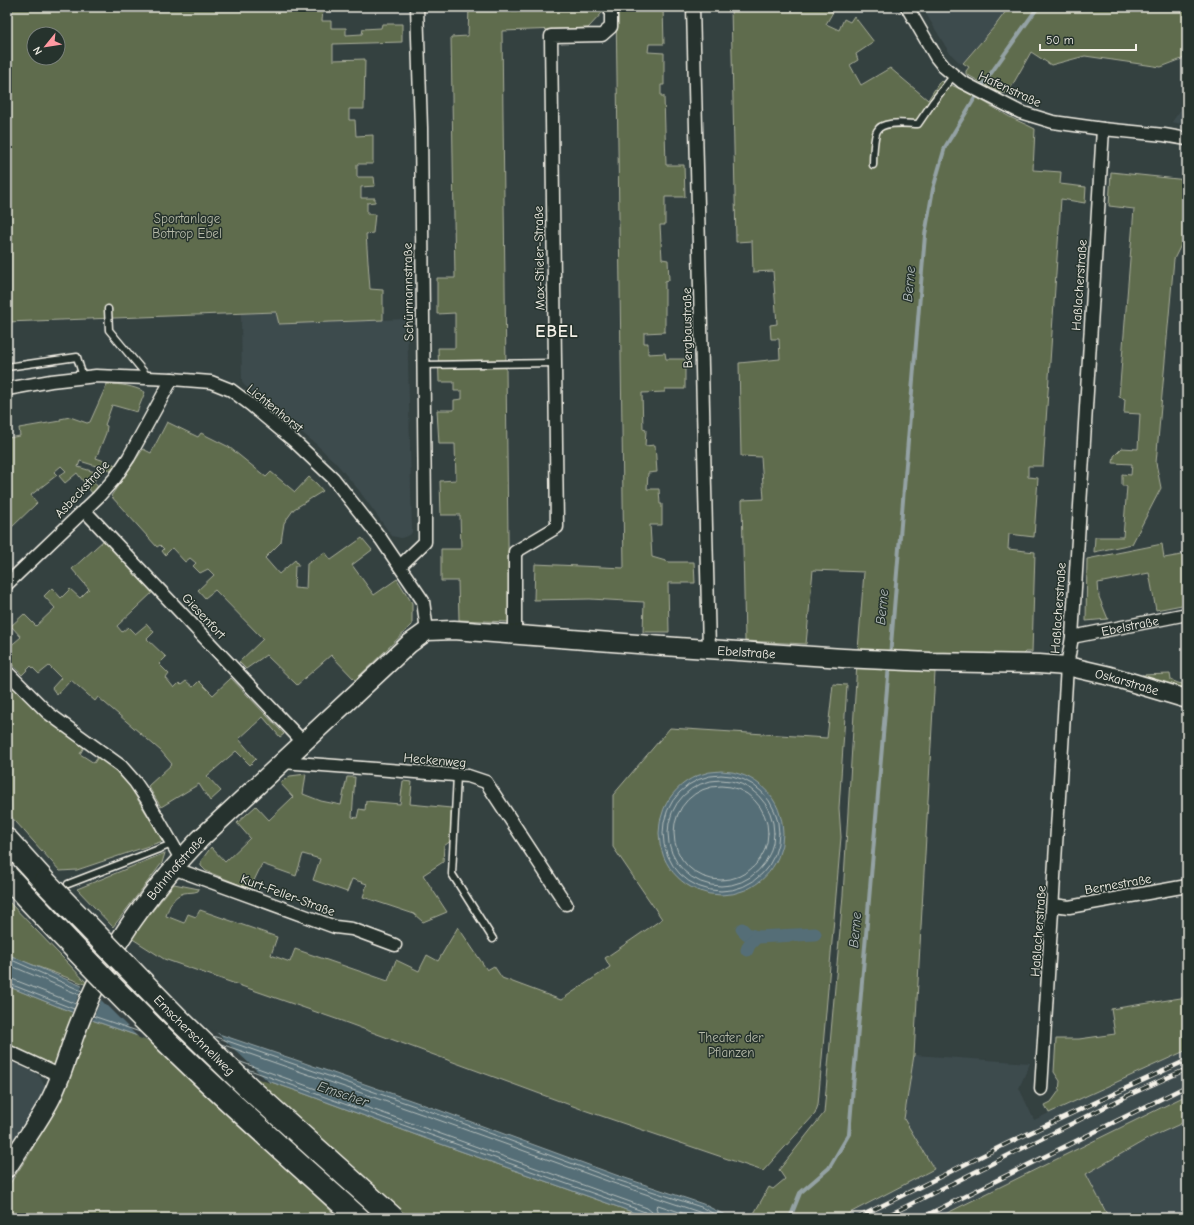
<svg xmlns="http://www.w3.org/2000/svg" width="1194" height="1225" viewBox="0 0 1194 1225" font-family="'Comic Neue',sans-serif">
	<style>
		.built { fill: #3e4b4e }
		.green { fill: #5f6c4e; stroke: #aaae9b; fill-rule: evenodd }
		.water { fill: #546e77; stroke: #94a2a4 }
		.pier { fill: #344140 }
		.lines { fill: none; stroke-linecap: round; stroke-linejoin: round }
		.shore { stroke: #b4bdbb; stroke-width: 1 }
		.stream { stroke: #94a2a4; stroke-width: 4 }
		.canal { stroke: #546e77; stroke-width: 13 }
		.lane-casing { stroke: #f4f1e8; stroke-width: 9 }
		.street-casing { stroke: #f4f1e8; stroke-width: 15 }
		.secondary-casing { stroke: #f4f1e8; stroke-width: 21 }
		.highway-casing { stroke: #f4f1e8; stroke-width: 25 }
		.lane { stroke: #26332d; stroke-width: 6 }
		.street { stroke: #26332d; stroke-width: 12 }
		.secondary { stroke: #26332d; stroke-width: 18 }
		.highway { stroke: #26332d; stroke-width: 22 }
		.rail-casing { stroke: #f4f1e8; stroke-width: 4.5 }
		.rail { stroke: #26332d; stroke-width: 3; stroke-dasharray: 9; stroke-linecap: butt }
		.highway-bridge-casing { stroke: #f4f1e8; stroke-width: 25; stroke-linecap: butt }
		.highway-bridge { stroke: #26332d; stroke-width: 22 }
		.labels { text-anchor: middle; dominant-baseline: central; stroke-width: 3; stroke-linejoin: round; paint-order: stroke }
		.street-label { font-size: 13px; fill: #f4f1e8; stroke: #26332d }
		.park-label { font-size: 13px; fill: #b8bcaa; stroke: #26332d }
		.water-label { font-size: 14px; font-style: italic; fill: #b4bdbb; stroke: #26332d }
		.district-label { font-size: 17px; font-weight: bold; letter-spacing: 1px; fill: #f4f1e8; stroke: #26332d }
	</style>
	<rect width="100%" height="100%" fill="#344140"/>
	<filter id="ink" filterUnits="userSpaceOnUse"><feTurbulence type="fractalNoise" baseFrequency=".025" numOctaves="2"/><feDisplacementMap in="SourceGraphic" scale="8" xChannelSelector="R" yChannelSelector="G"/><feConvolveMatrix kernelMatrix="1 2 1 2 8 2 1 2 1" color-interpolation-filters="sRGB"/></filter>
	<g filter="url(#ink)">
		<!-- built -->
		<g class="built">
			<polygon points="922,7 1009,7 995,26 961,64 949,52"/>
			<polygon points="1187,101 1187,125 1172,122"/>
			<polygon points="277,312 279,324 407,319 412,532 410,535 401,538 392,536 358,489 336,463 316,444 244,385 242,381 241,313"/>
			<polygon points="1187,1050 1187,1095 937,1218 840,1218 934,1169 904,1119 914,1055 1030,1063 1019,1088 1034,1120"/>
			<polygon points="7,1060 35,1073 40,1077 45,1087 43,1095 7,1149"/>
			<polygon points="1187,1121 1187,1218 1109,1218 1086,1174 1149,1138"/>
		</g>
		<!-- green -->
		<g class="green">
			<path d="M7,7H329V9L323,10L322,21H331V28H346V35L362,34L363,29L381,28L382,24H402V42L333,44V60L365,59L364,109H349V120H355L356,136L373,135V164H357V177H374L375,186L361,187V198H375V202L367,203V214H375L373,233L366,234L370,289L383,290V320L279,324L276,312L7,322ZM34,34H58V58H34Z"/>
			<polygon points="469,7 500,7 500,11 517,11 519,7 604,7 604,11 588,28 502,31 509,622 459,620 458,581 441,581 441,549 461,549 460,515 441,515 440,481 456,480 455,444 439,444 437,410 454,410 454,400 462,399 462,391 454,391 454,382 439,382 438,348 455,348 455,313 437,314 437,278 455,278 451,37 468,36"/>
			<polygon points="616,7 663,7 664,44 649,44 648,52 664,53 664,85 661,85 661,96 664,96 666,165 684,165 685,197 665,197 665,225 660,225 662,259 668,260 669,280 665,281 665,332 644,333 644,343 648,343 648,354 665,353 666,359 685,359 685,389 665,389 665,392 642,393 643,429 646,430 645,446 655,445 657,472 648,473 647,489 659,489 660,504 662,504 662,525 650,525 652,557 669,562 694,562 695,583 668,583 669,632 643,632 644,602 590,599 534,600 535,564 624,568"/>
			<path d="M731,7H821L833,12L826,24L839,30L844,19L850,22L854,16L874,42L856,54L858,60L850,65L861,85L890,68L928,100L940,81C962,88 981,100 1001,112C1012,119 1024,123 1035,129L1033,170L1061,172L1060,184L1086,187L1085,203L1061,199L1043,466H1028V477L1038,478L1034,537L1009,534L1008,549L1035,552L1032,652H1025L1020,657L936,654L914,1055L904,1119L934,1169L840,1218L752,1217L769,1187L773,1189L785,1179L779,1170L824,1113L843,895L857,663L864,572L813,570L806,644L745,641L742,500L764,499L761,457L741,456L739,363L780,359L779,339H771L770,325L777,324L773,271L753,272L752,241L736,242Z"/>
			<polygon points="1009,7 1187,7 1187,57 1161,67 1085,56 1051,65 1031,52 1008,93 1000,93 966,74 966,71 969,67 963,63 995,26"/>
			<polygon points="1111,172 1187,180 1187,235 1186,235 1174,259 1156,463 1161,488 1132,544 1094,552 1095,537 1123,537 1127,486 1122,486 1122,474 1131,475 1132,464 1113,463 1114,456 1122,448 1138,449 1140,414 1124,413 1125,399 1119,397 1134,209 1109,206"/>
			<path d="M107,384C121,384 133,386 145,392L137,412L112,405L105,425L107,426L106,433L96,458L116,465L112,471L80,461L78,467L95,472L96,476L94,482L98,487L92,493L77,473L65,483L59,476L66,471L61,466L54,472L57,475L31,495L37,503L12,527L7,522V438L20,436L19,428L60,421V419L70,417L87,423L90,422Z"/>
			<polygon points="167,422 198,437 201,433 229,447 266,477 271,472 295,492 309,477 317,484 323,491 294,509 284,523 281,542 265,558 279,574 295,560 299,566 295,566 294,588 306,589 307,564 325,552 331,560 362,538 372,550 352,565 374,595 397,579 412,603 412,625 355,680 331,655 297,685 266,655 246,669 239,662 263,639 215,590 205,598 198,590 214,575 208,569 200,573 193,566 196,563 190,558 185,562 172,548 165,555 162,551 164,549 160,545 157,547 111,496 143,449 151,453"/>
			<polygon points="104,540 153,592 117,626 122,632 128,627 135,634 147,624 154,632 147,639 166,657 159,664 169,674 166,678 174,688 179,683 181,685 186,681 193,687 199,681 213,695 231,678 284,734 280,737 263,717 239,739 256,759 250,765 236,751 207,776 221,791 210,801 199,784 161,807 148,786 172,764 161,751 98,697 95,701 71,680 57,695 52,688 61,678 49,666 39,674 31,666 22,675 7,659 7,654 11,651 8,648 21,637 11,626 24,614 36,626 55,608 44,596 52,588 61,598 70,589 80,598 89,589 72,569"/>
			<polygon points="1162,544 1164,558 1187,554 1187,604 1156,610 1149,573 1098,583 1099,597 1108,619 1086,621 1087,559"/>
			<polygon points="1170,674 1171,680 1178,683 1187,685 1187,691 1142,675"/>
			<polygon points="7,679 45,716 84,747 80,754 94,763 98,757 112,767 129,785 163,841 77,870 60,871 7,812"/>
			<path d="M833,684L847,685L839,808L841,837L818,1105L815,1114L763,1171L581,1109L339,1020L164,959L131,938L174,884L199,889L198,891C193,893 189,892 184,893C173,896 169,906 166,916L184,923L188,914L196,917L200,910L277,937L271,955L290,962L295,949L388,981L396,960L419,971L427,955L438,961L458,927L487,970L494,966L502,978L561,1000L610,967L605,958L662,919L613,847V795L670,728L827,738Z"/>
			<polygon points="306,774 303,794 321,801 341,805 347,777 355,777 352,817 357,818 359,809 365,810 366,801 400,804 403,781 412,782 410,804 451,808 452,840 444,846 443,862 423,875 447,912 423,922 414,914 363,897 367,884 352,879 347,892 313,880 320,859 303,854 296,876 262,864 250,889 206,871 201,866 201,861 211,847 225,862 250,838 237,823 256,806 269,820 293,797 280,783 290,776"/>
			<polygon points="165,853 162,863 113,927 77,889"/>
			<polygon points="7,900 90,986 25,962 7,954"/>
			<polygon points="7,986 77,1014 54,1065 7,1043"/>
			<polygon points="1187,997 1187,1050 1049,1113 1045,1105 1051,1102 1059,1091 1060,1081 1054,1072 1056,1039 1079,1039 1115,1034 1111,1009"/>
			<polygon points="89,1019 297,1091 438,1143 649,1218 410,1218 332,1153 222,1110 339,1218 7,1218 7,1188 30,1153 66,1084"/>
			<polygon points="1187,1095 1187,1121 1149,1138 1086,1174 1109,1218 937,1218"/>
		</g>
		<!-- water -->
		<g class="water">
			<circle cx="721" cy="833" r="62"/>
			<polygon points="7,954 103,995 296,1060 436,1109 616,1175 703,1204 731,1218 649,1218 438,1143 297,1091 89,1019 7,986"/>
		</g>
		<!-- pier -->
		<polygon class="pier" points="83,984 103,993 215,1031 270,1083 139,1038 101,1000 92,1022 71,1014"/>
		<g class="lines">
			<!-- shore -->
			<g class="shore">
				<circle cx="721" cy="833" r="58"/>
				<circle cx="721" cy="833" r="53"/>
				<circle cx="721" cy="833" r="47"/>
				<polyline points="7,958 82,991"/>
				<polyline points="7,964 80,995"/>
				<polyline points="7,978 12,979 76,1004"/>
				<polyline points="7,983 74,1009"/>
				<polyline points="93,1016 140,1032"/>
				<polyline points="213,1036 435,1113 614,1179 701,1207 722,1218"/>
				<polyline points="221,1044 433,1118 613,1183 699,1212 711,1218"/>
				<polyline points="238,1061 647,1208 652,1212 653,1218"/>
				<polyline points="247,1069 645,1212 648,1215 648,1218"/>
				<polyline points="659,1218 656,1207 658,1205 698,1218"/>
			</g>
			<!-- stream -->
			<g class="stream">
				<polyline points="890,657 925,235 933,189 945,147 984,83 1038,7"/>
				<polyline points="790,1218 800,1193 829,1168 849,1134 889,665"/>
			</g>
			<!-- canal -->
			<g class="canal">
				<polyline points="742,929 747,934 757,937"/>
				<polyline points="747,950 749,945 757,937 815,934"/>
			</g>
			<defs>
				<g id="lane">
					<path d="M873,165C873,158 874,136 877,131C882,120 908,124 918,124L933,102L954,75"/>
					<polyline points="108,309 109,330 148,377"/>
					<polyline points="423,365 554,363"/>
					<polyline points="7,367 77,357 83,377"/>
					<polyline points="457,775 452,874 493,939"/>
					<polyline points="68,884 172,844"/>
				</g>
				<g id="street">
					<polyline points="693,7 709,649"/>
					<polyline points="907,7 936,57 944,67 962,82 1020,112 1053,122 1103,129 1164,135 1187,139"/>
					<polyline points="7,389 51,381 96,376 172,379 211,382 231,390 251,405 294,441 333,478 381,539 423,601 427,631"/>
					<polyline points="84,510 303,742"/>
					<polyline points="400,566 425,542 425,510 421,128 417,7"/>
					<polyline points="7,584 98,497 115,478 129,457 172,379"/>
					<polyline points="515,635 515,552 557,527 551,36 602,35 611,27 611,7"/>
					<path id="s1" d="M1072,637L1187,614"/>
					<polyline points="7,672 48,713 121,766 135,782 146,798 181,859"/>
					<polyline points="283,762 468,776 486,782 566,904"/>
					<polyline points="173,868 335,927 352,929 395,945"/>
					<polyline points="1053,905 1069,907 1187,886"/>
					<polyline points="7,1051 61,1076"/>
					<polyline points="1041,1089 1067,666 1072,637 1103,129"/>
				</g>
				<g id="secondary">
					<path id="s2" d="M7,1168C21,1146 37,1124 49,1102C61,1080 67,1056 75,1034C83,1013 92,992 102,972C126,923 162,879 200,839L409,644L427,631L454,630L677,647L843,658L930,662L1039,664L1067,666L1110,676L1187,699"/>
				</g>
				<polyline id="highway" points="7,840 45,882"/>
			</defs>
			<!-- lane casing -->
			<use href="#lane" class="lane-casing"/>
			<!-- street casing -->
			<use href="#street" class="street-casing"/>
			<!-- secondary casing -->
			<use href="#secondary" class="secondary-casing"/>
			<!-- highway casing -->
			<use href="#highway" class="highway-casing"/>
			<!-- lane -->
			<use href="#lane" class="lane"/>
			<!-- street -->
			<use href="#street" class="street"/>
			<!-- secondary -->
			<use href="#secondary" class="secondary"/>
			<!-- highway -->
			<use href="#highway" class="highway"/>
			<defs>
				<g id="rail">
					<polyline points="857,1218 1010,1142 1187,1060"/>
					<polyline points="883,1218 1131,1094 1187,1069"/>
					<polyline points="921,1218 1187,1086"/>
				</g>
			</defs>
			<!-- rail casing -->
			<use href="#rail" class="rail-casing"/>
			<!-- rail -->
			<use href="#rail" class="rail"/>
			<defs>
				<g id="highway-bridge">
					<path d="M7,876C56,929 106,982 158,1033C222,1097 291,1157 358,1218"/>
					<path id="s3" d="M45,882L177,1018L252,1091L393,1218"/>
				</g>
			</defs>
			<!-- highway-bridge casing -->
			<use href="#highway-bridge" class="highway-bridge-casing"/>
			<!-- highway-bridge -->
			<use href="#highway-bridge" class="highway-bridge"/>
		</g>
	</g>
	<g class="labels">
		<!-- street labels -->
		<g class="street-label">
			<text transform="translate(1010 89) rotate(25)">Hafenstraße</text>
			<text transform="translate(539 258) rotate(-91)">Max-Stieler-Straße</text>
			<text transform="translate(1079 285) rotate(-86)">Haßlacherstraße</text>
			<text transform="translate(408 292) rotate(-91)">Schürmannstraße</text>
			<text transform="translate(687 328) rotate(-91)">Bergbaustraße</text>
			<text transform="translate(275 408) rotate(39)">Lichtenhorst</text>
			<text transform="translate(82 489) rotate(-47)">Asbeckstraße</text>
			<text transform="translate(1058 608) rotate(-86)">Haßlacherstraße</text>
			<text transform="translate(204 616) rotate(47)">Giesenfort</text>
			<text stroke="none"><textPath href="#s1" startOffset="59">Ebelstraße</textPath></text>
			<text stroke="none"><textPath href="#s2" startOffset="1013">Ebelstraße</textPath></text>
			<text stroke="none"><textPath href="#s2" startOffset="1396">Oskarstraße</textPath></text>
			<text transform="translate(435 760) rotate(5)">Heckenweg</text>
			<text stroke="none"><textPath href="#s2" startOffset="347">Bahnhofstraße</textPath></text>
			<text transform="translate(1118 884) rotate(-10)">Bernestraße</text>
			<text transform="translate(288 895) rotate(20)">Kurt-Feller-Straße</text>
			<text transform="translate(1038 931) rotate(-86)">Haßlacherstraße</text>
			<text stroke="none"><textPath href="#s3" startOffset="214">Emscherschnellweg</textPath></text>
		</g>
		<!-- park labels -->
		<g class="park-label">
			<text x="187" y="218">Sportanlage<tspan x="187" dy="15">Bottrop Ebel</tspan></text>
			<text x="731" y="1037">Theater der<tspan x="731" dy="15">Pflanzen</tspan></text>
		</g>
		<!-- water labels -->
		<g class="water-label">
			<text transform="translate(909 284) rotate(-85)">Berne</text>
			<text transform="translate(882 607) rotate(-85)">Berne</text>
			<text transform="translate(855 930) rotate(-85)">Berne</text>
			<text transform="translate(343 1094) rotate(19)">Emscher</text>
		</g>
		<!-- district labels -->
		<g class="district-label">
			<text x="557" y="331">EBEL</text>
		</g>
	</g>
	<!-- margin -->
	<rect width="1194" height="1225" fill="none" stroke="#26332d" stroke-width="24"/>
	<rect x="12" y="12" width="1170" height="1201" fill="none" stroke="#f4f1e8" stroke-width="1.5" filter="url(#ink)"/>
	<!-- north arrow -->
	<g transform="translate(46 46) rotate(240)"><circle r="19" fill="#26332d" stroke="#787f78"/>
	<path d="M0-3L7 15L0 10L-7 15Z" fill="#ff9aa2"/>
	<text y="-6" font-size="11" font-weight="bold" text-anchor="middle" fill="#f4f1e8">N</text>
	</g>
	<!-- scale -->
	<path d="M1040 44v6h96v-6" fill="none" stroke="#f4f1e8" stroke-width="2"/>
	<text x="1046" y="44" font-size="12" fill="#f4f1e8" stroke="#26332d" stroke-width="3" paint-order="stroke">50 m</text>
</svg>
